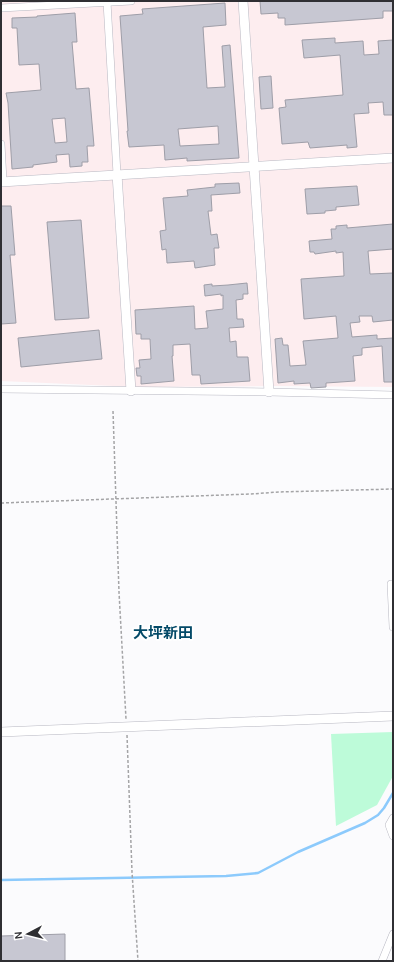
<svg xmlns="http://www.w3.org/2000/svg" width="394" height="962" viewBox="0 0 394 962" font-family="Karla,'Noto Sans JP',sans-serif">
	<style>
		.industrial { fill: #fdedef }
		.green { fill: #bdfbd9 }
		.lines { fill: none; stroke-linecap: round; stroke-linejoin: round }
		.stream { stroke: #8ccafc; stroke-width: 2.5 }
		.building { fill: #c7c7d2; stroke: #9e9ea8; fill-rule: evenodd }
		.minor-casing { stroke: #b8b8c2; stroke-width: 8 }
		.tertiary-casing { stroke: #b8b8c2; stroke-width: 10 }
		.path { stroke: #a4a4a6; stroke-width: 1.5; stroke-dasharray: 3 2; stroke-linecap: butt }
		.minor { stroke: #fff; stroke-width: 7 }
		.tertiary { stroke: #fff; stroke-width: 9 }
		.labels { text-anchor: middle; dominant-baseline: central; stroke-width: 3.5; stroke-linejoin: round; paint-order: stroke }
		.quarter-label { font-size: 15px; font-weight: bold; fill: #044a68; stroke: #fff }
	</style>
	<rect width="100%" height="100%" fill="#fbfbfd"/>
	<!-- industrial -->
	<polygon class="industrial" points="1,1 393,1 393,387 275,386 136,387 1,381"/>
	<!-- green -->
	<polygon class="green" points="393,732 393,776 377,805 336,826 331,734"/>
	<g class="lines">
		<!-- stream -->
		<polyline class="stream" points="1,880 226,876 258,873 298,852 365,823 378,815 384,808 393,793"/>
	</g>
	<!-- building -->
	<g class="building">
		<polygon points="260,1 393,1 393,11 383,11 383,18 285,25 285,18 278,18 278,13 261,14"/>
		<path d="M225,3L226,25L203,27L207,88L225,87L222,46L230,45L239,158L187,161V158L165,160L164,145L129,147L127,131H128L120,16L143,14L142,9ZM218,126L219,144L180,146L178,129Z"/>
		<path d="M75,13L77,42H72L76,89L89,88L94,146H87L88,162H82V166L70,167L69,154L56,155L57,162L33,165V167L12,169L8,103L6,93L41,90L39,64L19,65L17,28H12V18L37,17V16ZM65,118L67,142L55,143L52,119Z"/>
		<polygon points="335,38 335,43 363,41 364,55 379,54 378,41 393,40 393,115 384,115 383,102 368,103 369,113 354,114 357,147 347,148 347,145 310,148 308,142 282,144 279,108 286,107 285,100 343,95 340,55 304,58 302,40"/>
		<polygon points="271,76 273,108 261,109 259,77"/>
		<polygon points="239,183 240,193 211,195 212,211 208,211 211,235 217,234 219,248 214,248 215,265 195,268 194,261 167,263 166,249 162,250 160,231 166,230 163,198 188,196 187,190 215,187 215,184"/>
		<polygon points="357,186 359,205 336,207 336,210 325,211 325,213 307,214 305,189"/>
		<polygon points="1,206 11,206 15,255 10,255 16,323 1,324"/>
		<polygon points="81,220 89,318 55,320 47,222"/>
		<polygon points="393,224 393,249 368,251 370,274 393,273 393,320 373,322 372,316 359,316 360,322 350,323 352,337 377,335 377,339 393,338 393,382 384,382 382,346 362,348 362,355 353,356 355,381 326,383 326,387 311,388 310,383 294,384 294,381 278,383 275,339 282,338 283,345 288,345 290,366 306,365 303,341 338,338 336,316 304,319 301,279 344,276 343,252 336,253 336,251 315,254 314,252 310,252 309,241 332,239 331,229 336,229 336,226 347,225 347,228"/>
		<polygon points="247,283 248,294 243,294 243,299 236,300 237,319 243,319 244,327 229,328 230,342 236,341 237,357 248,357 250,381 201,384 200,375 192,375 190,344 173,345 173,356 172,356 174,381 141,384 141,376 137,376 136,368 140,368 139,360 151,359 150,339 141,339 141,334 136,334 135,310 194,306 195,329 208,328 206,311 223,309 223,295 221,296 221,294 205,296 204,285 212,284 212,286 228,285"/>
		<polygon points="99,330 102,359 21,367 18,338"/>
		<polygon points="65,934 65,961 1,961 1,936"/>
	</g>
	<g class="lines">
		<defs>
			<g id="minor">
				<polyline points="107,2 117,174"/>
				<polyline points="1,8 131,1"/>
				<polyline points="1,144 3,181"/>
				<polyline points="1,389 269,392 393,395"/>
				<polyline points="393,584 391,584 393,627"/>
				<polyline points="393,818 389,825 393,836"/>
				<polyline points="382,961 393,934"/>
			</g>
			<g id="tertiary">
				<polyline points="243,1 269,392"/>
				<polyline points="117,174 131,391"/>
				<polyline points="1,182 393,158"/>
				<polyline points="1,732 393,716"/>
			</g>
		</defs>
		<!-- minor casing -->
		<use href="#minor" class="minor-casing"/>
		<!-- tertiary casing -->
		<use href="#tertiary" class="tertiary-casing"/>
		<!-- path -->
		<g class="path">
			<polyline points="113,411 119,592 126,719"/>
			<polyline points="1,503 251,494 279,492 393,489"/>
			<polyline points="127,735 132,872 138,961"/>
		</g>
		<!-- minor -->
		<use href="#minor" class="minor"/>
		<!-- tertiary -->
		<use href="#tertiary" class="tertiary"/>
	</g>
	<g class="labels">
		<!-- quarter labels -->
		<g class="quarter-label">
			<text x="163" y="633">大坪新田</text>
		</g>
	</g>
	<!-- border -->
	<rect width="394" height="962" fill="none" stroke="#2f2f33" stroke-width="4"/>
	<!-- north arrow -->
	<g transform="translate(28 934) rotate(263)" stroke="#ffffff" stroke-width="3" paint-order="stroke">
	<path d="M0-3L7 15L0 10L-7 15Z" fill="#2f2f33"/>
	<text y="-6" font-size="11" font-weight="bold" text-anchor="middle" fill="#2f2f33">N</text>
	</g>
</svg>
